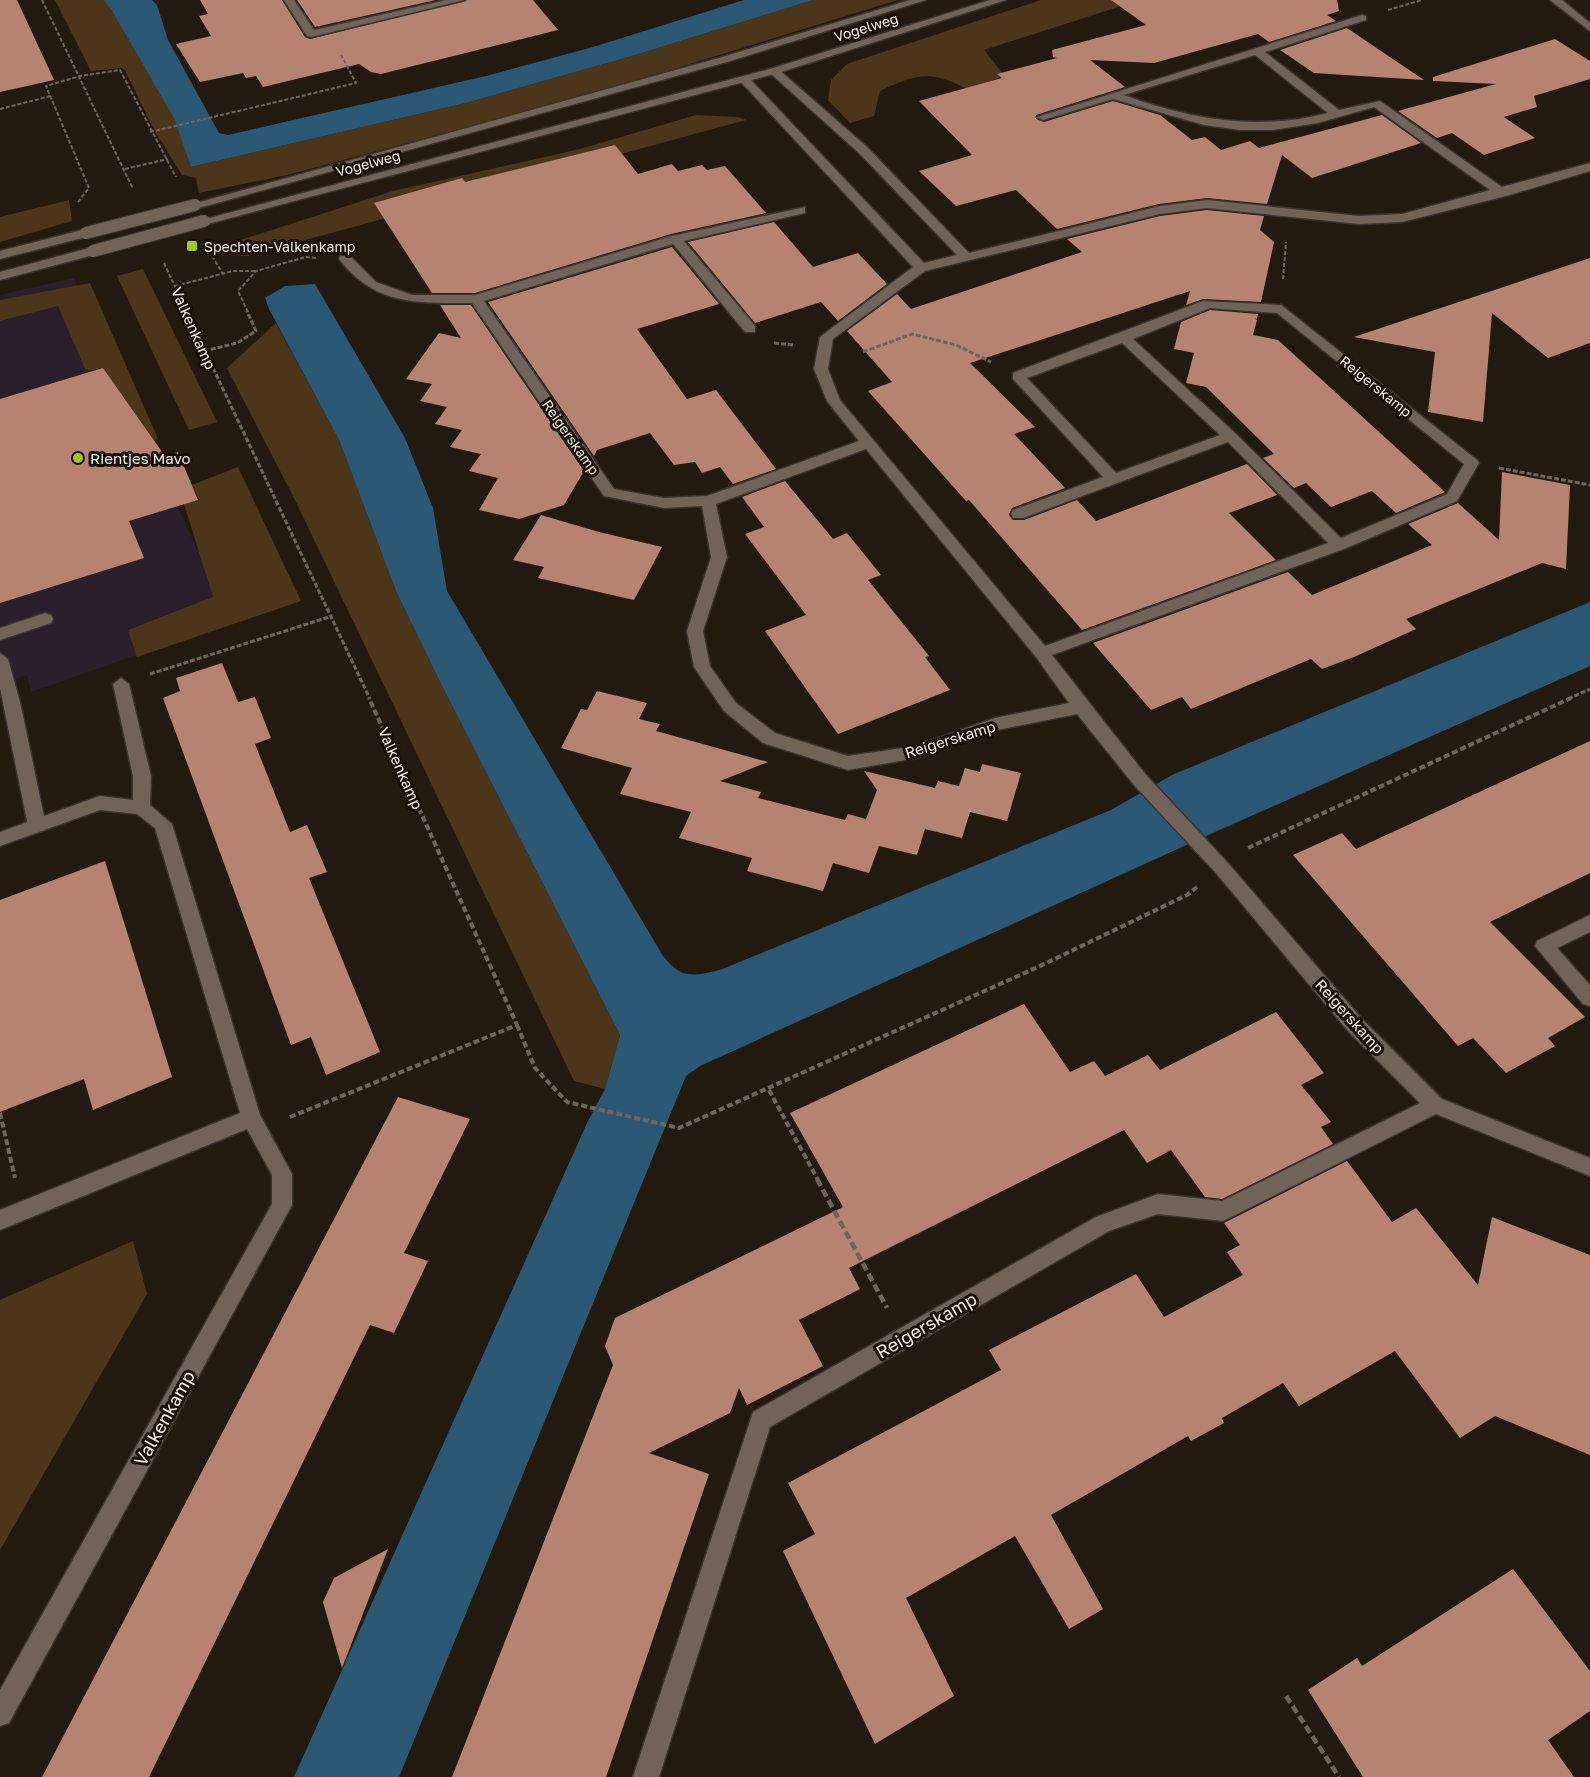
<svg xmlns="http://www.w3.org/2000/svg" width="1590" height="1777" viewBox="0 0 1590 1777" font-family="'Golos Text',sans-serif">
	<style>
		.education { fill: #2a1e2b }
		.green { fill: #4c3619 }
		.water { fill: #295774 }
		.building { fill: #b5836f }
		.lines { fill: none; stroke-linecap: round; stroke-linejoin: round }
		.service-casing { stroke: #3a332f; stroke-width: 3 }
		.minor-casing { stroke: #3a332f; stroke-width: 3 }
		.tertiary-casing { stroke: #3a332f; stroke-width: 3 }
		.path-far3 { stroke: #6e665d; stroke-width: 2; stroke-dasharray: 4 2; stroke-linecap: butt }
		.path-far2 { stroke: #6e665d; stroke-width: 3; stroke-dasharray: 5 2; stroke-linecap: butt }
		.path-far1 { stroke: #6e665d; stroke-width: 4; stroke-dasharray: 6 3; stroke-linecap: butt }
		.path { stroke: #6e665d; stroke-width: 4.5; stroke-dasharray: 8 4; stroke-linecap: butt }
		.service { fill: #6f6457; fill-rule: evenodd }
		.minor { fill: #6f6457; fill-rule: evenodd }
		.tertiary { fill: #6f6457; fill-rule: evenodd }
		.tertiary-bridge-casing { stroke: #3a332f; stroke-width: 14; stroke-linecap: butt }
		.tertiary-bridge { stroke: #6f6457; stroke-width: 12 }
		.poi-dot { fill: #a6c822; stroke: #191107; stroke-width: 2 }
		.labels { text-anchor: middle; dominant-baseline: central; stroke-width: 6; stroke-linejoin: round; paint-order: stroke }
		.far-street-label { font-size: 14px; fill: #f3ede6; stroke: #191107 }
		.far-poi-label { font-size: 14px; fill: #f3ede6; stroke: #191107; text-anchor: start }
		.street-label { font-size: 15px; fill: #f3ede6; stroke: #191107 }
		.poi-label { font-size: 15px; fill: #f3ede6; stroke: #191107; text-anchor: start }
		.near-street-label { font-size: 18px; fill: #f3ede6; stroke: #191107 }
	</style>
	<rect width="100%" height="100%" fill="#231a0f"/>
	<!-- education -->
	<polygon class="education" points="74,278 230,622 31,692 27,675 0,684 0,295"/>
	<!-- green -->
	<g class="green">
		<polygon points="55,0 103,0 111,8 175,118 191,167 466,103 632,56 813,0 898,0 664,72 483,123 287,175 199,193 196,178 182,175 153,128 125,70 122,68 91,71"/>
		<path d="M1041,0H1140L984,50L1004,75L970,91C932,70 918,73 880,91L874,116L850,123L828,100L831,80L847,64Z"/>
		<polygon points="696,115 738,117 746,120 247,256 200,253 393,191 580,149"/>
		<polygon points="69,200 72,221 0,242 0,217"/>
		<polygon points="143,269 217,422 189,430 117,276"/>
		<polygon points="90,283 158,439 154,440 103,368 86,371 58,306 0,321 0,300"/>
		<polygon points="276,323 339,440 396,591 440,682 620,1035 605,1089 574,1081 294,498 227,368"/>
		<polygon points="238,467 301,601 137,657 128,630 213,597 184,504 199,500 192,485"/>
		<polygon points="133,1241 147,1294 0,1550 0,1300"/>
	</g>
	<!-- water -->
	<g class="water">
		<polygon points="103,0 152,0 157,5 168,40 219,133 228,135 486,76 593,47 744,0 813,0 632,56 466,103 191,167 174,118 111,9"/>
		<path d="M315,284L405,438L433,508L447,591L663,956C682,980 693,976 720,970L1111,810L1172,775L1590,602V666L1215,832L700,1066L686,1076L399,1777H294L587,1123L605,1089L620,1035L440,682L396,591L339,440L269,309L265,298L285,286Z"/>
	</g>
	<!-- building -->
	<g class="building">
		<polygon points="0,0 17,0 54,80 0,92"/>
		<polygon points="200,0 282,0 305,37 310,39 467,0 533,0 558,30 381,74 371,72 359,64 263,87 256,76 246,78 243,73 200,82 176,44 211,36 199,16 208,14"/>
		<polygon points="297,0 436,0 315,27"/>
		<polygon points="1111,0 1337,0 1339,11 1327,15 1336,21 1269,42 1258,34 1154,63 1090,60 1125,87 1036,115 1036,119 1044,122 1113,101 1160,115 1192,140 1205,137 1221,150 1250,141 1259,148 1382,115 1421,143 1312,178 1282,155 1267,204 1207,198 1159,204 1057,229 1016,190 956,206 919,171 972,155 919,101 1002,78 997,74 1057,58 1053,57 1052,50 1146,25"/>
		<polygon points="1347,28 1424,80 1314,73 1280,50"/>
		<polygon points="1555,39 1590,61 1590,79 1534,96 1537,107 1504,117 1535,138 1484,155 1452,133 1437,138 1398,111 1496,84 1433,81 1433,77"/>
		<polygon points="615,145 638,174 672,164 678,171 702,165 707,170 725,166 766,213 671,234 475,293 432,293 374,203 462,178 465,182"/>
		<polygon points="1207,210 1264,216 1260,230 1274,242 1261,302 1203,299 1186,305 1190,291 970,363 1035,427 1014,434 1065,488 1012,508 1009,515 1013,520 1024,520 1077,500 1096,521 1247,464 1277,495 1229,513 1276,560 1082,630 969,500 966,501 868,391 892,382 847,331 897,294 911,309 1082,252 1067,239 1160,216"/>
		<polygon points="774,222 813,267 858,253 887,284 838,321 821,302 755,323 688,242"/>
		<polygon points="672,247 719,304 637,329 687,399 716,390 776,469 733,484 720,467 702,473 695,462 674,465 650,433 597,450 594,456 488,302"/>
		<polygon points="1590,258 1590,343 1548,358 1492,313 1483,422 1428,412 1435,352 1354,337"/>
		<polygon points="440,305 471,305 584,471 564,505 519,519 479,510 498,478 469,471 481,454 450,447 462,430 435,424 447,407 420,401 432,384 406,379 439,333 461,338"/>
		<polygon points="1210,310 1258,314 1257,319 1254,318 1257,320 1253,335 1278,340 1445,492 1396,513 1372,491 1331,507 1306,483 1294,488 1263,458 1274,454 1206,387 1186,383 1194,353 1174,349 1181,322"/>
		<polygon points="103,368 165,456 178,452 198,500 129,521 144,558 0,603 0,399"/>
		<polygon points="1502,472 1570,485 1566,569 1542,563 1406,619 1416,629 1354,657 1322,669 1311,659 1191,709 1182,697 1151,710 1093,643 1288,572 1312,595 1432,545 1408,524 1458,503 1499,540"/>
		<polygon points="785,481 833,539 847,533 881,575 868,580 929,656 925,657 950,690 838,734 765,631 806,615 745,534 764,527 742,497"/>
		<polygon points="541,515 599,532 662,547 634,600 538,578 544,567 513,560"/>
		<polygon points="222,663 238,702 255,697 271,738 255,744 290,832 307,825 327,872 309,878 380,1052 326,1075 311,1037 291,1045 163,698 180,691 176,678"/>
		<polygon points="597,691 647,703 639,719 660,724 656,731 768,762 720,781 761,792 758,798 845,820 848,814 866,819 877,790 864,771 935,788 938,781 959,786 965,768 980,772 982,764 1021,773 1007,821 970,812 962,838 925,829 917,855 879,846 869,873 833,863 823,891 747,871 752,858 679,838 691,812 620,794 632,768 561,748 581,709 587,710"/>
		<polygon points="1590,741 1590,873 1490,922 1585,1017 1548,1038 1555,1046 1506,1073 1473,1038 1458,1046 1293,855 1342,833 1356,849"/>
		<polygon points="105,861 172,1077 93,1110 84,1079 0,1112 0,900"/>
		<polygon points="1024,1004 1070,1072 1094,1061 1105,1076 1148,1055 1160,1070 1276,1012 1324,1073 1301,1085 1331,1122 1321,1127 1333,1144 1222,1199 1205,1197 1171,1150 1147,1163 1124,1130 849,1268 860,1289 799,1320 823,1366 747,1405 739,1388 730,1413 649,1453 709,1474 606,1777 452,1777 613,1365 605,1346 615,1318 843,1207 790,1113"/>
		<polygon points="398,1097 470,1119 404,1253 428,1261 394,1333 370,1325 149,1777 42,1777"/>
		<polygon points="1347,1161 1392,1222 1416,1208 1478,1285 1492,1217 1590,1255 1590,1455 1495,1416 1460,1438 1395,1351 1299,1406 1283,1383 1222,1418 1224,1423 1191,1441 1188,1436 1051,1515 1103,1609 1069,1629 1015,1536 906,1598 954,1696 875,1744 783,1551 815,1534 788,1483 1001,1370 989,1350 1136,1274 1164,1317 1243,1275 1227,1252 1240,1245 1224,1223"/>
		<polygon points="388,1549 342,1668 323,1602 334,1578"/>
		<polygon points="1513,1569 1590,1671 1590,1711 1548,1740 1574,1777 1363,1777 1308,1690 1357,1658 1362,1666"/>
	</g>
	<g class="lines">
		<defs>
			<g id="service">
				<polygon points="45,613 51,615 53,619 51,623 0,640 0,628"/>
				<polygon points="0,653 8,659 20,702 46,826 43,831 31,831 28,826 0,688"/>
			</g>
			<g id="minor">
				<polygon points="284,0 294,0 314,30 446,0 465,0 311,37 307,36"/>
				<polygon points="1550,0 1562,0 1590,23 1590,31"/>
				<path d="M1362,15L1366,16V20L1265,52L1339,110L1380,101L1502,187L1590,163V171L1506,196L1402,222L1359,224L1207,208L1160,214L925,271L833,339L828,369L840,400L1045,646L1328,543L1228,442L1023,518H1013L1011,514L1013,510L1103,477L1013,379V373L1203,301L1281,305L1477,460L1479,463L1457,501L1344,549L1052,655L1146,775L1228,863L1362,1019L1442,1099L1590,1158V1176L1436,1114L1223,1221L1158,1214L1109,1231L770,1427L659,1777H633L753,1412L1096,1217L1158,1194L1222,1201L1420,1103L1348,1031L1216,873L1134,785L1077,714L997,730L917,758L848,770L763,743L724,711L694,667L687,631L711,557L702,506L664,508L604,496L472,303C418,303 375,306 339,259L340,256H350L376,282L412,295H475L672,236L805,207V213L684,241L755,326V332H745L673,244L484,301L614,489L664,498L707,496L859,441L827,401L814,369L820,337L913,267L740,81V77H748L924,263L957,255L859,153L770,73V69H778L867,147L969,253L1160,206L1207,200L1359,216L1402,214L1490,190L1374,107L1318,123L1273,130H1240L1204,125L1113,99L1043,120L1037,117ZM1255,55L1328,113C1258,131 1192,120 1124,95ZM1210,308L1277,313L1464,464L1447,494L1341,538L1235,433L1133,339ZM1122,343L1220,435L1116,473L1027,378ZM866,449L1036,657L1069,703L995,718L916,746L848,756L775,733L736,703L710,666L703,631L727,557L716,504Z"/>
				<polygon points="121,678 129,684 151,776 150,805 172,824 260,1115 292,1174 292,1205 9,1723 0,1726 0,1690 272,1204 272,1175 247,1129 0,1230 0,1210 240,1113 155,828 137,814 100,810 0,846 0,832 94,798 100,796 133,800 133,776 113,684"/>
				<polygon points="1590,915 1590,932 1557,948 1590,985 1590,1006 1583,1004 1535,946 1537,941"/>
			</g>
			<g id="tertiary">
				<polygon points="910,0 926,0 727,62 199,208 195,209 189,205 719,58"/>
				<polygon points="990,0 1006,0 778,73 208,224 204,225 198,221 770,69"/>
				<polygon points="86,229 90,230 90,236 0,259 0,251"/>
				<polygon points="93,247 99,251 97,254 0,280 0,272"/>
			</g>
		</defs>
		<!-- service casing -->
		<use href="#service" class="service-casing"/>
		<!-- minor casing -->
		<use href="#minor" class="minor-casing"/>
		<!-- tertiary casing -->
		<use href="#tertiary" class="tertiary-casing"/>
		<!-- path-far3 -->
		<g class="path-far3">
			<polyline points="42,0 133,189"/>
			<polyline points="1388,10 1422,0"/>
			<polyline points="0,109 51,96"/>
			<polyline points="150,132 356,83 341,55"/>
			<polyline points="125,169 168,159"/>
			<polyline points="78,202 89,188 46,86 80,76 120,70 176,177"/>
			<polyline points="209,251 223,274"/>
			<polyline points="164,263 187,312"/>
			<polyline points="1283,279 1286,242"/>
			<polyline points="175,286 233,271 256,271"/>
			<polyline points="248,312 238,291 256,271 306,257 316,258"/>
		</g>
		<!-- path-far2 -->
		<g class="path-far2">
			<polyline points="186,311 370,699"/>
			<polyline points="774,343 793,345"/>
			<polyline points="204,351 237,343 256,331 247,311"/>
			<polyline points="863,352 912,334 956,345 991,362"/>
			<polyline points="1499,468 1590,485"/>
			<polyline points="150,674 332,616"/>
			<polyline points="1568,699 1590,689"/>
		</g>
		<!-- path-far1 -->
		<g class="path-far1">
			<polyline points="1248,848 1571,698"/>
			<polyline points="517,1025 535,1068 567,1102 679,1128 1038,967 1187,895 1197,887"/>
			<polyline points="769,1090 818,1180"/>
			<polyline points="0,1113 15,1178"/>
			<polyline points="290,1117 517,1025 369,698"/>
		</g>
		<!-- path -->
		<g class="path">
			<polyline points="817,1179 887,1308"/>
			<polyline points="1286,1696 1339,1777"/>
		</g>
		<!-- service -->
		<use href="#service" class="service"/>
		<!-- minor -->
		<use href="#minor" class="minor"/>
		<!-- tertiary -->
		<use href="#tertiary" class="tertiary"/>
		<defs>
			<g id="tertiary-bridge">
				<polyline points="86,233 195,205"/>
				<polyline points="93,251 204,221"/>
			</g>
		</defs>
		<!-- tertiary-bridge casing -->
		<use href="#tertiary-bridge" class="tertiary-bridge-casing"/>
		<!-- tertiary-bridge -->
		<use href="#tertiary-bridge" class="tertiary-bridge"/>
	</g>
	<!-- markers -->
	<g class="poi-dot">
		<rect x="186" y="240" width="12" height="12" rx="3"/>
		<circle cx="78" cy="458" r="6"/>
	</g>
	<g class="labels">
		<!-- far-street labels -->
		<g class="far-street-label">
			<text transform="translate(866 27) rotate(-17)">Vogelweg</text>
			<text transform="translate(368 163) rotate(-15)">Vogelweg</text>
			<text transform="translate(1376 386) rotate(39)">Reigerskamp</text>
			<text transform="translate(571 437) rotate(55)">Reigerskamp</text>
		</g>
		<!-- far-poi labels -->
		<g class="far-poi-label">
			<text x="204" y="246">Spechten-Valkenkamp</text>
		</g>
		<!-- street labels -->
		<g class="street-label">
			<text transform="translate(194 328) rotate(66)">Valkenkamp</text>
			<text transform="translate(950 739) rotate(-17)">Reigerskamp</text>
			<text transform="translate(401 768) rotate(66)">Valkenkamp</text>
			<text transform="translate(1350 1016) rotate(48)">Reigerskamp</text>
		</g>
		<!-- poi labels -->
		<g class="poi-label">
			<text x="90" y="458">Rientjes Mavo</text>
		</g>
		<!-- near-street labels -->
		<g class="near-street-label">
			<text transform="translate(926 1325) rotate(-30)">Reigerskamp</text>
			<text transform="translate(164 1418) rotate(-61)">Valkenkamp</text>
		</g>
	</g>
</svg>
